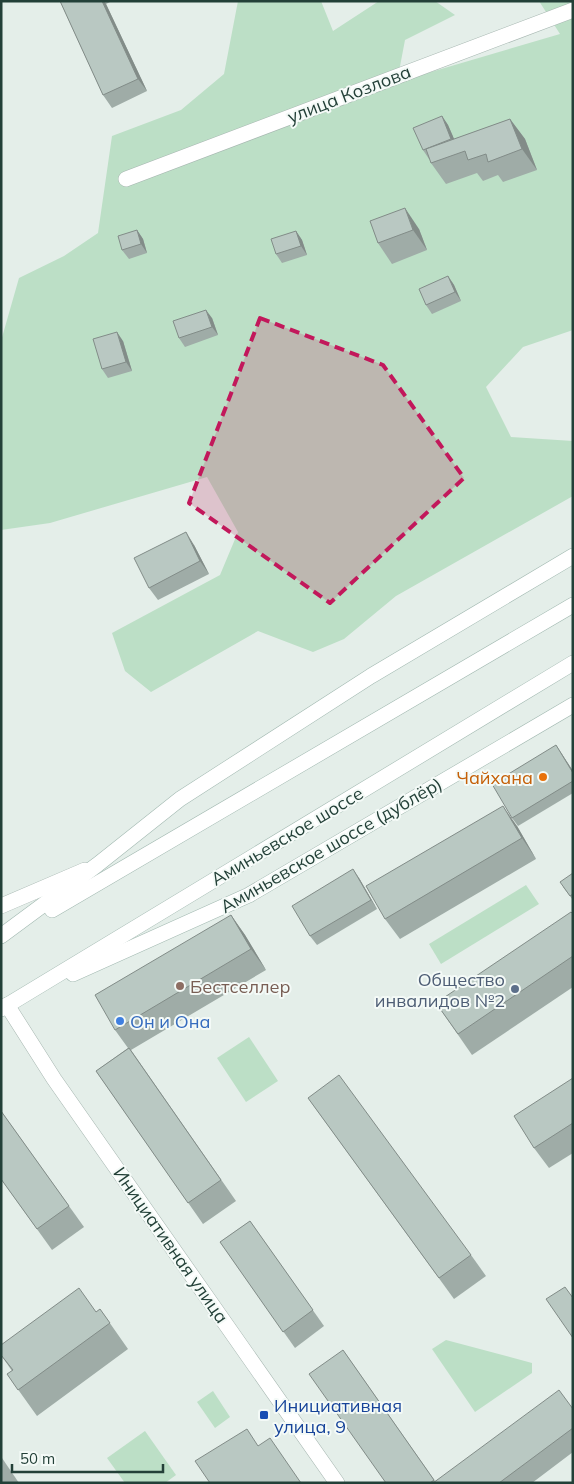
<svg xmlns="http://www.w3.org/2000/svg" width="574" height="1484" viewBox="0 0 574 1484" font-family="Mulish,sans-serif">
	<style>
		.green { fill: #bcdfc6 }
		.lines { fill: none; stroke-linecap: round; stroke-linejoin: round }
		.minor-casing { stroke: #a6b6b0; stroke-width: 16 }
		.secondary-casing { stroke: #a2b9b1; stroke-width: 16 }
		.minor { stroke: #fff; stroke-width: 15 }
		.secondary { stroke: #fff; stroke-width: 15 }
		.wall { fill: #9faca7 }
		.shaded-wall { fill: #828c88 }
		.building { fill: #b9c8c2; stroke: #828c88 }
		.marked { fill: #c2185b; fill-opacity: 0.2; stroke: #c2185b; stroke-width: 4; stroke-dasharray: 10 6; stroke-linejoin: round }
		.food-dot { fill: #e8710a; stroke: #f4faf7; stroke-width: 2 }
		.education-dot { fill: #8d6e63; stroke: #f4faf7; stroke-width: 2 }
		.service-dot { fill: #5c6f8a; stroke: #f4faf7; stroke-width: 2 }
		.shop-dot { fill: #3f7fe0; stroke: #f4faf7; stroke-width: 2 }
		.transit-dot { fill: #1a4fb4; stroke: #f4faf7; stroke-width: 2 }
		.labels { text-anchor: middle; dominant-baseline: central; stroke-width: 4; stroke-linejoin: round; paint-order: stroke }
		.street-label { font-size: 18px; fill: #234038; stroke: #f4faf7 }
		.food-label { font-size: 18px; fill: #c56008; stroke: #f4faf7; text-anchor: end }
		.service-label { font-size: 18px; fill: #4e5e75; stroke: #f4faf7; text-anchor: end }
		.education-label { font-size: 18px; fill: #785e54; stroke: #f4faf7; text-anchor: start }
		.shop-label { font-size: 18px; fill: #366cbe; stroke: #f4faf7; text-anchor: start }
		.transit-label { font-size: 18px; fill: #164399; stroke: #f4faf7; text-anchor: start }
	</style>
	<rect width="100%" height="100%" fill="#e4eee9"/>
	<!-- green -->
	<g class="green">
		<polygon points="238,1 321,1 333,31 379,1 435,1 455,15 405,40 397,82 560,34 539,1 573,1 573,330 523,347 486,387 511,437 573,441 573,496 396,596 344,639 313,652 258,631 151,692 125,671 112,633 220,575 238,532 207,477 50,523 1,530 1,341 19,278 64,256 98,233 112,136 181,110 224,74"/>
		<polygon points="526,885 539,904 441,964 429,944"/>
		<polygon points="249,1037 278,1081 246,1102 217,1058"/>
		<polygon points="446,1340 532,1363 532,1373 475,1412 432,1349"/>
		<polygon points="213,1391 230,1417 215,1428 197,1402"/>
		<polygon points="145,1431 176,1475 165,1483 125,1483 107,1458"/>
	</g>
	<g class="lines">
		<defs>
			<g id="minor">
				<polyline points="126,179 573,10"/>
				<polyline points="1,906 85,870"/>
				<polyline points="7,1005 54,1079 337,1483"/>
			</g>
			<g id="secondary">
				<polyline points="52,910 573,605"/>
				<polyline points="1,936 97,865 180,799 371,676 573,556"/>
				<polyline points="73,974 249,895 573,705"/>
				<polyline points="1,1009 573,663"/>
			</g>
		</defs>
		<!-- minor casing -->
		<use href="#minor" class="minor-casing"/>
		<!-- secondary casing -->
		<use href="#secondary" class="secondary-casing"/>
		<!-- minor -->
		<use href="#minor" class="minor"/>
		<!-- secondary -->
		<use href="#secondary" class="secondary"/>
	</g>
	<!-- wall -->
	<g class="wall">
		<polygon points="60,1 112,1 106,4 147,91 112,108 103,95"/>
		<polygon points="442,116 448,125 454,139 510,119 525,139 537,170 503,182 498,175 483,181 477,173 446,184 431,163 430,159 429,159 423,150"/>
		<polygon points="370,221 419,229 427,250 392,264 378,243"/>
		<polygon points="137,230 143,239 147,253 129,259 122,250"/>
		<polygon points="296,231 302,240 307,255 282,263 276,254"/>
		<polygon points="448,276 454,285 461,301 432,314 426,305"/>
		<polygon points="212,318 218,335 185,347 179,338"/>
		<polygon points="123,341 132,371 108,378 102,369"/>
		<polygon points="194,545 209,574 158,600 149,588"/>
		<polygon points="556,745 573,771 573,793 518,826 512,818"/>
		<polygon points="517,826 536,859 400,939 385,919"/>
		<polygon points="573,873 573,900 563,887"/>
		<polygon points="359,878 377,909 317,945 310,936"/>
		<polygon points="573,914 573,987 472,1055 436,1003"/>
		<polygon points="231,915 245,935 266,970 131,1050 236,1201 203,1224 96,1071 128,1048 115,1030"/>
		<polygon points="573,1078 573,1153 549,1168 534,1148"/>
		<polygon points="308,1098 471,1255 486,1276 454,1299"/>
		<polygon points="1,1111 84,1227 52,1250 1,1179"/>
		<polygon points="250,1221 324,1326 295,1348 220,1242"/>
		<polygon points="100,1309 128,1349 37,1416 7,1374 12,1371 1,1355 96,1312"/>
		<polygon points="343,1350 435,1481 573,1409 573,1452 532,1483 386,1483"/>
		<polygon points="1,1457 2,1458 19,1483 1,1483"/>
	</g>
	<!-- shaded-wall -->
	<g class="shaded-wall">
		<polygon points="102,1 104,1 106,4 147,91 138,79"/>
		<polygon points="442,116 448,125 458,148 451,139"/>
		<polygon points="510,119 525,139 537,170 522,149"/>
		<polygon points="405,208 419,229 427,250 413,230"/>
		<polygon points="137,230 143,239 147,253 141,244"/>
		<polygon points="296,231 302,240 307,255 301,246"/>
		<polygon points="448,276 454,285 461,301 455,292"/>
		<polygon points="206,310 212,318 218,335 212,327"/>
		<polygon points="117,332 123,341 132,371 126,362"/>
		<polygon points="186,532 194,545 209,574 200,561"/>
		<polygon points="556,745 573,771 573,773"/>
		<polygon points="503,806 517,826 536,859 522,838"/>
		<polygon points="353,869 359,878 377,909 371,900"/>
		<polygon points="231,915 245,935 266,970 251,949"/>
	</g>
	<!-- building -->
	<g class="building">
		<polygon points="60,1 102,1 138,79 103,95"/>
		<polygon points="442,116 451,139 423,150 413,128"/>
		<polygon points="510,119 522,149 488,162 486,154 468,160 465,151 431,163 426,149"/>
		<polygon points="405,208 413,230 378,243 370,221"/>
		<polygon points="137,230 141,244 122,250 118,236"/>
		<polygon points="296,231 301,246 276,254 271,239"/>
		<polygon points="448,276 455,292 426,305 419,289"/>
		<polygon points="206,310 212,327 179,338 173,321"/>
		<polygon points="117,332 126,362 102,369 93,339"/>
		<polygon points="186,532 200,561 149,588 134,558"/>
		<polygon points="556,745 573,773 573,781 512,818 492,784"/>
		<polygon points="503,806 522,838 385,919 366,886"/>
		<polygon points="353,869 371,900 310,936 292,906"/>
		<polygon points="573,873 573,894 570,896 560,882"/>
		<polygon points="571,912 573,914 573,956 458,1034 436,1003"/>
		<polygon points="231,915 251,949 115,1030 95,995"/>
		<polygon points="129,1048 221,1180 188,1203 96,1071"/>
		<polygon points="339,1075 471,1255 439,1278 308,1098"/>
		<polygon points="573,1078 573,1123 534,1148 514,1116"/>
		<polygon points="1,1111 69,1206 37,1229 1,1179"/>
		<polygon points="250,1221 313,1310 283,1332 220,1242"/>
		<polygon points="565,1287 573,1298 573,1338 546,1299"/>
		<polygon points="79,1288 96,1312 100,1309 110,1323 18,1390 7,1374 13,1370 1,1355 1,1345"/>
		<polygon points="343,1350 434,1480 430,1483 386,1483 309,1374"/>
		<polygon points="559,1390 573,1409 573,1428 499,1483 433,1483"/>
		<polygon points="247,1429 258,1446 270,1438 301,1483 210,1483 195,1461"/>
	</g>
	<!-- marked area -->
	<path class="marked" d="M260,318L383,365L464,478L330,603L189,503Z"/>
	<!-- markers -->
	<circle class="food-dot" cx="543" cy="777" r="5"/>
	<circle class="education-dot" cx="180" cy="986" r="5"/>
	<circle class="service-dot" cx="515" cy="989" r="5"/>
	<circle class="shop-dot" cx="120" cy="1021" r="5"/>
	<rect class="transit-dot" x="259" y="1410" width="10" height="10" rx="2.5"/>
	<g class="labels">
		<!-- street labels -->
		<g class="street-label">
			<text transform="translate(349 94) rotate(-21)">улица Козлова</text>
			<text transform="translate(287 836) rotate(-31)">Аминьевское шоссе</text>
			<text transform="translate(331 845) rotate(-30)">Аминьевское шоссе (дублёр)</text>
			<text transform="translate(171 1245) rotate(55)">Инициативная улица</text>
		</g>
		<!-- food labels -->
		<g class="food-label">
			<text x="533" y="777">Чайхана</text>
		</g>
		<!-- service labels -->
		<g class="service-label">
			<text x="505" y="979">Общество<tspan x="505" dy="21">инвалидов №2</tspan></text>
		</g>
		<!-- education labels -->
		<g class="education-label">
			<text x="190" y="986">Бестселлер</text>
		</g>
		<!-- shop labels -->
		<g class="shop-label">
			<text x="130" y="1021">Он и Она</text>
		</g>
		<!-- transit labels -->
		<g class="transit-label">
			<text x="274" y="1405">Инициативная<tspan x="274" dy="21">улица, 9</tspan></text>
		</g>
	</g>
	<!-- border -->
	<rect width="574" height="1484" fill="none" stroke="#234038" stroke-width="5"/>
	<!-- scale -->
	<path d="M12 1464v8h151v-8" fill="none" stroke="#234038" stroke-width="2.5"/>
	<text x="20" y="1464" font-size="15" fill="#234038" stroke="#f4faf7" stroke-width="4" paint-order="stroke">50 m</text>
</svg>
